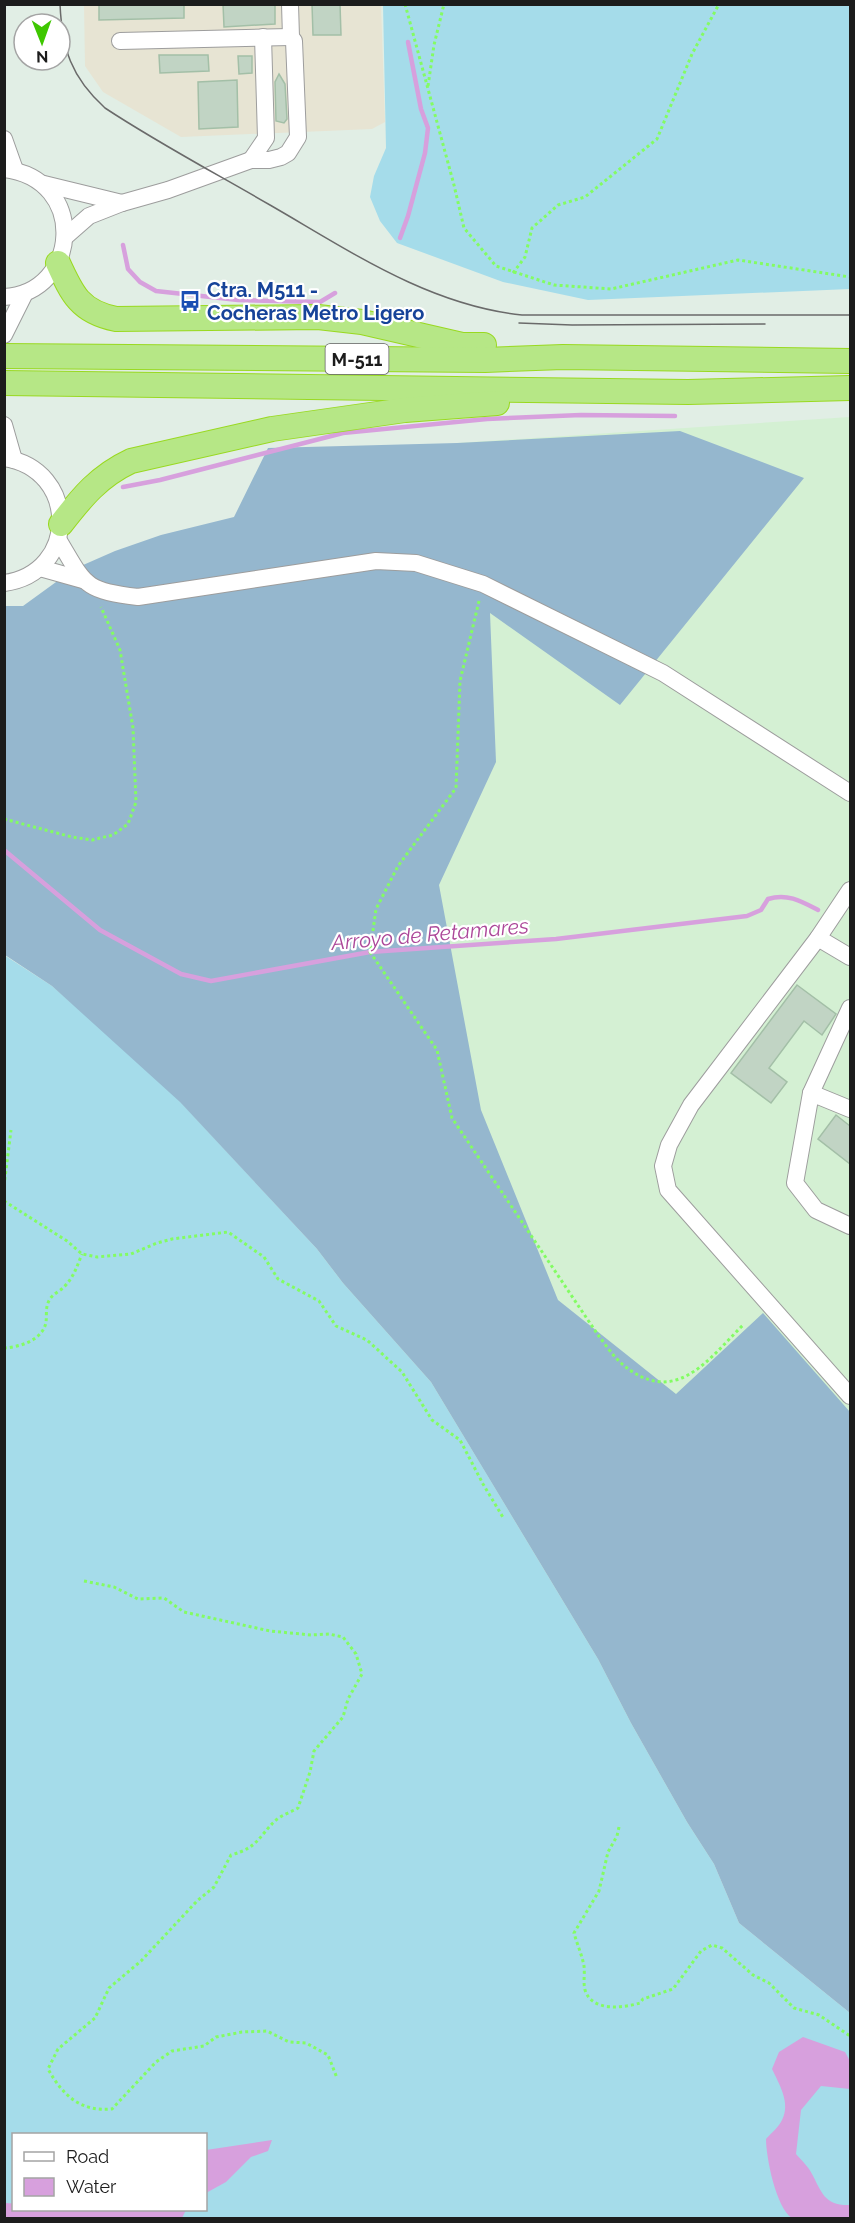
<svg xmlns="http://www.w3.org/2000/svg" width="855" height="2223" viewBox="0 0 855 2223" font-family="Raleway,sans-serif">
	<style>
		.industrial { fill: #e7e4d3 }
		.military { fill: #d4f0d3 }
		.grass { fill: #a5dcea; fill-rule: evenodd }
		.forest { fill: #95b7ce }
		.water { fill: #d7a0dd }
		.lines { fill: none; stroke-linecap: round; stroke-linejoin: round }
		.stream { stroke: #d7a0dd; stroke-width: 4.5 }
		.canal { stroke: #d7a0dd; stroke-width: 16 }
		.building { fill: #c1d4c4; stroke: #a3bfa7; stroke-width: 1.5 }
		.minor-casing { stroke: #9d9d9d; stroke-width: 18 }
		.highway-casing { stroke: #99d920; stroke-width: 26 }
		.path { stroke: #83fc63; stroke-width: 3; stroke-dasharray: 3 3; stroke-linecap: butt }
		.minor { stroke: #fff; stroke-width: 16 }
		.highway { stroke: #b6e786; stroke-width: 24 }
		.tram { stroke: #6a6a6a; stroke-width: 1.5 }
		.labels { text-anchor: middle; dominant-baseline: central; stroke-width: 4.5; stroke-linejoin: round; paint-order: stroke }
		.shield { fill: #fff; stroke: #606060; stroke-width: 1.5 }
		.shield-label { font-size: 18px; font-weight: bold; fill: #1c1c1c }
		.transit-label { font-size: 20px; font-weight: bold; fill: #164399; stroke: #fff; text-anchor: start }
		.water-label { font-size: 21px; font-style: italic; fill: #ac4799; stroke: #fff }
	</style>
	<rect width="100%" height="100%" fill="#e1eee5"/>
	<!-- industrial -->
	<polygon class="industrial" points="84,5 381,5 385,122 372,129 181,137 103,92 85,66"/>
	<!-- military -->
	<polygon class="military" points="850,417 850,2013 714,1864 687,1822 631,1723 598,1659 431,1382 343,1283 317,1249 457,443"/>
	<!-- grass -->
	<g class="grass">
		<polygon points="383,5 850,5 850,289 588,300 503,282 397,243 380,221 370,197 374,176 386,148"/>
		<path d="M4,955L52,986L161,1081L317,1249L343,1283L431,1382L598,1659L631,1723L687,1822L714,1864L739,1923L850,2013V2218H5ZM14,2134H206V2210H14Z"/>
	</g>
	<!-- forest -->
	<polygon class="forest" points="680,431 804,478 620,705 490,613 496,762 439,885 481,1110 558,1300 676,1394 763,1313 850,1412 850,2013 739,1923 714,1864 687,1822 631,1723 598,1659 431,1382 343,1283 317,1249 180,1102 52,986 5,955 4,606 23,606 74,569 115,551 161,535 234,517 268,448 457,443"/>
	<!-- water -->
	<g class="water">
		<path d="M803,2037L845,2052L850,2061V2089L821,2086L801,2110L796,2154C801,2160 808,2166 812,2174C822,2193 825,2206 850,2205V2218H792C776,2208 766,2157 766,2139C771,2133 779,2127 782,2120C791,2103 779,2084 772,2069L779,2052Z"/>
		<polygon points="272,2140 268,2151 251,2157 226,2182 206,2193 206,2150"/>
		<polygon points="84,2210 186,2210 182,2218 75,2218"/>
	</g>
	<g class="lines">
		<!-- stream -->
		<g class="stream">
			<polyline points="400,238 408,216 425,153 428,128 421,109 408,42"/>
			<polyline points="123,245 128,269 140,282 156,291 238,300 320,302 335,293"/>
			<polyline points="123,487 160,480 343,433 487,419 581,415 675,416"/>
			<path d="M4,850L100,930L181,974L211,981L370,952L556,939L747,916L761,910L768,899C787,893 801,901 818,910"/>
		</g>
		<!-- canal -->
		<g class="canal">
			<polyline points="63,2210 80,2214"/>
			<polyline points="4,2211 40,2213 57,2210"/>
		</g>
	</g>
	<!-- building -->
	<g class="building">
		<polygon points="99,4 184,4 184,18 99,20"/>
		<polygon points="223,4 275,4 275,24 224,27"/>
		<polygon points="312,4 340,4 341,35 313,35"/>
		<polygon points="159,55 208,55 209,71 160,73"/>
		<polygon points="238,56 252,56 252,73 239,74"/>
		<polygon points="279,74 285,84 287,119 284,123 276,121 275,82"/>
		<polygon points="237,80 238,127 199,129 198,82"/>
		<polygon points="797,985 836,1014 822,1035 804,1021 769,1068 787,1082 771,1103 731,1073"/>
		<polygon points="836,1115 850,1126 850,1164 818,1139"/>
	</g>
	<g class="lines">
		<defs>
			<g id="minor">
				<polyline points="120,41 291,37"/>
				<polyline points="4,139 15,170"/>
				<polyline points="251,160 266,138 263,37"/>
				<path d="M4,169C89,179 80,293 4,297"/>
				<polyline points="44,184 122,203"/>
				<polyline points="65,237 89,216 122,203 168,190 251,160 269,160 281,157 288,153 298,137 294,41 291,37 290,4"/>
				<polyline points="4,335 25,293"/>
				<polyline points="4,425 14,460"/>
				<path d="M4,458C79,469 79,573 4,583"/>
				<path d="M58,539C86,586 83,590 138,597L376,561L416,563L483,584L663,673L850,793"/>
				<polyline points="40,568 83,580"/>
				<polyline points="850,890 818,938 691,1105 669,1145 663,1166 668,1190 850,1396"/>
				<polyline points="818,938 850,957"/>
				<polyline points="811,1093 850,1008"/>
				<polyline points="850,1109 811,1093 795,1183 816,1210 850,1226"/>
			</g>
			<g id="highway">
				<path d="M58,263C72,294 80,312 116,319L318,317L362,322L462,345H484"/>
				<polyline points="4,356 485,360 563,357 850,361"/>
				<polyline points="4,383 688,392 850,388"/>
				<path d="M61,524C82,497 99,476 131,461L272,429L405,410L497,403"/>
			</g>
		</defs>
		<!-- minor casing -->
		<use href="#minor" class="minor-casing"/>
		<!-- highway casing -->
		<use href="#highway" class="highway-casing"/>
		<!-- path -->
		<g class="path">
			<polyline points="405,4 454,185 464,228 496,266 554,285 611,289 738,260 850,277"/>
			<polyline points="428,86 434,45 444,4"/>
			<polyline points="513,273 525,257 532,228 558,205 585,197 657,139 692,54 719,4"/>
			<path d="M479,601L460,681L456,788L398,866L376,909L370,952L437,1050L452,1118L598,1335C605,1344 613,1356 621,1363C674,1409 707,1361 743,1325"/>
			<polyline points="4,819 72,837 92,840 113,835 128,824 136,802 133,728 120,650 101,607"/>
			<polyline points="4,1186 11,1130"/>
			<polyline points="4,1201 67,1241 82,1254 97,1257 131,1254 157,1243 172,1239 228,1232 264,1257 278,1279 319,1301 336,1326 367,1340 402,1372 432,1420 460,1440 483,1484 504,1519"/>
			<path d="M4,1348C20,1347 43,1340 46,1322C47,1315 45,1306 50,1299C53,1294 60,1291 64,1287C74,1277 77,1266 82,1254"/>
			<path d="M84,1581L114,1587L138,1599L164,1598L184,1612L270,1631L311,1635L329,1634L343,1637L356,1654L362,1674L348,1699L343,1717L314,1751L310,1772L298,1808C291,1812 282,1815 276,1820C258,1837 259,1847 231,1855L214,1887L197,1901L141,1961L109,1988L95,2018L58,2049L48,2069C63,2096 81,2112 112,2109L156,2062L172,2051L204,2046L216,2037L242,2032L267,2031L289,2042L306,2043L328,2055L337,2078"/>
			<path d="M619,1827L617,1836L608,1852L599,1891L574,1933C577,1944 582,1955 584,1966C585,1973 583,1982 585,1990C592,2012 623,2008 640,2003L643,1999L673,1989L701,1951L712,1945L722,1948L753,1975L769,1983L794,2008L819,2015L850,2036"/>
		</g>
		<!-- minor -->
		<use href="#minor" class="minor"/>
		<!-- highway -->
		<use href="#highway" class="highway"/>
		<!-- tram -->
		<g class="tram">
			<path d="M60,4C62,49 71,77 105,108C158,143 215,173 270,205C350,251 428,305 522,315H850"/>
			<polyline points="519,323 572,325 765,324"/>
		</g>
	</g>
	<!-- icons -->
	<defs>
		<symbol id="bus-bare" viewBox="-9 -9 18 18"><path d="M-5-6H5V4H4V6H2V4H-2V6H-4V4H-5ZM-3.5-4V0h7V-4ZM-3.5 1.2v1.5H-2V1.2ZM2 1.2v1.5H3.5V1.2Z" fill="#1a4fb4" stroke="#fff" stroke-width="2.5" paint-order="stroke"/></symbol>
	</defs>
	<g fill-rule="evenodd">
		<use href="#bus-bare" x="175" y="286" width="30" height="30"/>
	</g>
	<g class="labels">
		<!-- shield labels -->
		<rect class="shield" x="325.5" y="344" width="63" height="30" rx="4.5"/>
		<g class="shield-label">
			<text x="357" y="359">M-511</text>
		</g>
		<!-- transit labels -->
		<g class="transit-label">
			<text x="207" y="290">Ctra. M511 -<tspan x="207" dy="23">Cocheras Metro Ligero</tspan></text>
		</g>
		<!-- water labels -->
		<g class="water-label">
			<text transform="translate(430 934) rotate(-5)">Arroyo de Retamares</text>
		</g>
	</g>
	<!-- border -->
	<rect width="855" height="2223" fill="none" stroke="#1c1c1c" stroke-width="12"/>
	<!-- legend -->
	<rect x="12" y="2133" width="195" height="78" fill="#ffffff" stroke="#a4a4a4" stroke-width="1.5"/>
	<rect x="24" y="2152" width="30" height="9" fill="#ffffff" stroke="#a4a4a4" stroke-width="1.5"/>
	<text x="66" y="2163" font-size="18" fill="#1c1c1c">Road</text>
	<rect x="24" y="2178" width="30" height="18" fill="#d7a0dd" stroke="#a4a4a4" stroke-width="1.5"/>
	<text x="66" y="2193" font-size="18" fill="#1c1c1c">Water</text>
	<!-- north arrow -->
	<g transform="translate(42 42) rotate(179)"><circle r="28" fill="#ffffff" stroke="#a4a4a4" stroke-width="1.5"/>
	<path d="M0-4.5L10 22L0 15L-10 22Z" fill="#3ec700"/>
	<text y="-9" font-size="16" font-weight="bold" text-anchor="middle" fill="#1c1c1c">N</text>
	</g>
</svg>
